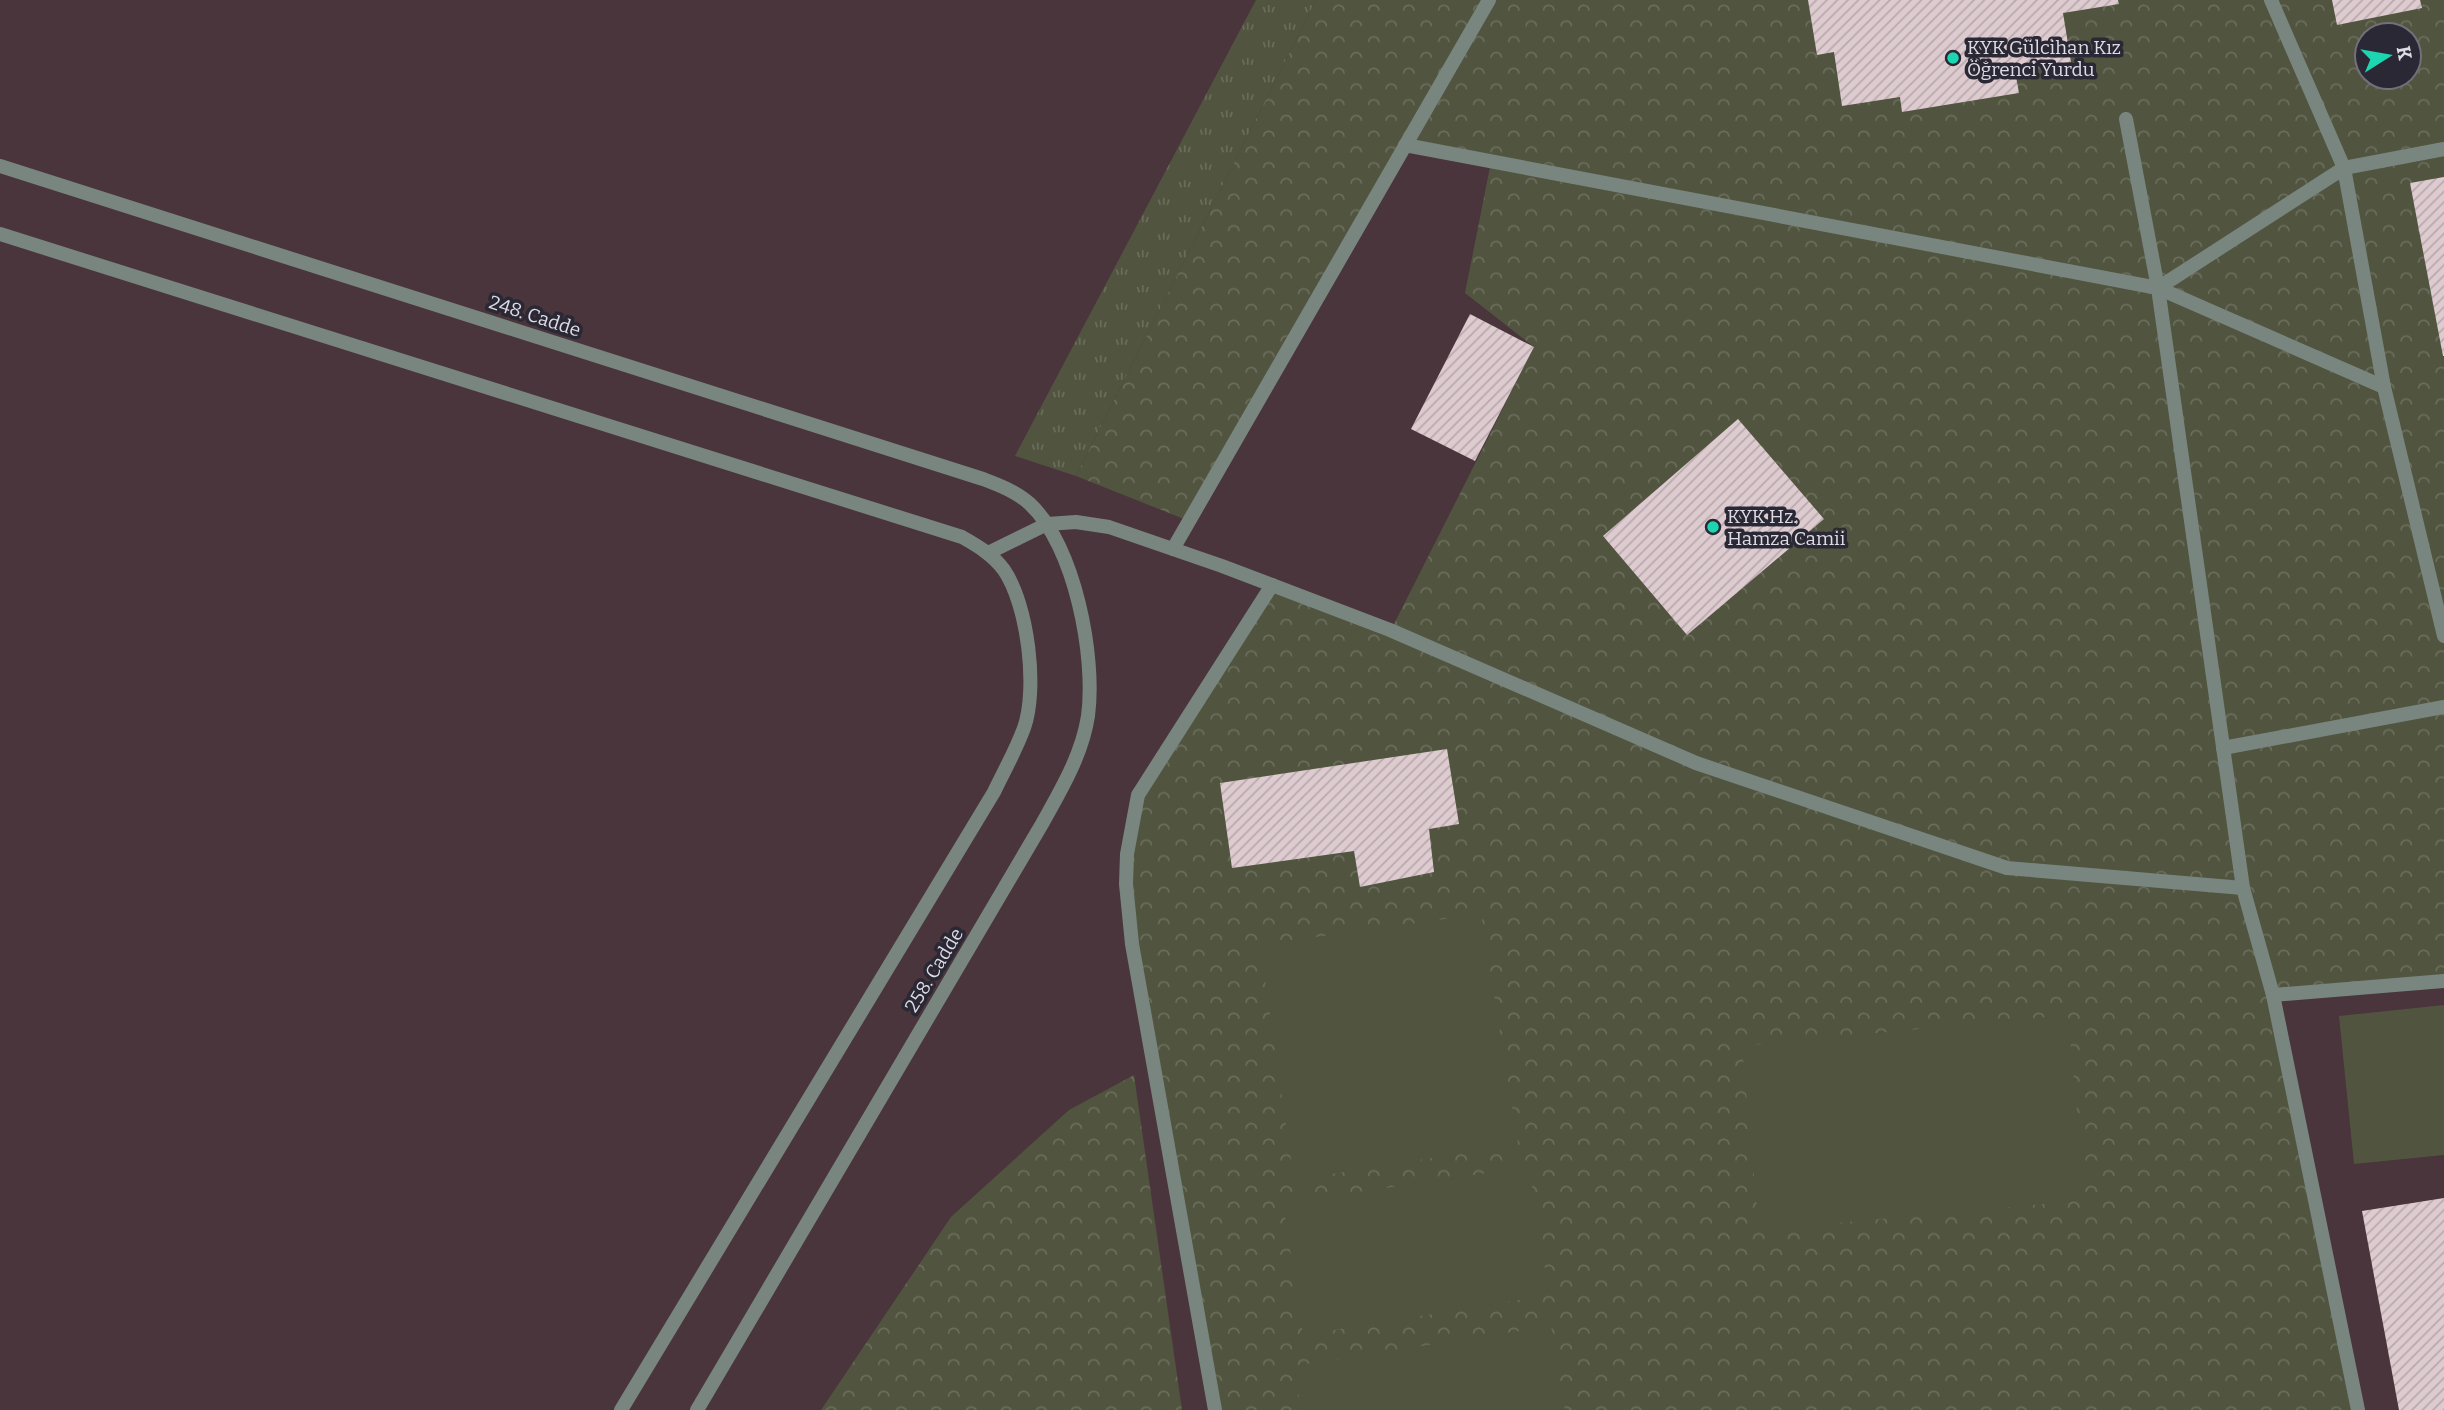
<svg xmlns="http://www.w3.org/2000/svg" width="2444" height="1410" viewBox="0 0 2444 1410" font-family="Bitter,serif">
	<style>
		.education { fill: #49353b; fill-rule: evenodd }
		.grass { fill: url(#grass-tufts) }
		.forest { fill: url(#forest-crowns); fill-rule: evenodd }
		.pitch { fill: #51553f }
		.building { fill: url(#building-hatch) }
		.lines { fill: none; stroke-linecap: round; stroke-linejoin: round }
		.street { stroke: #798680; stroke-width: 14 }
		.poi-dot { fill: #1dd5b1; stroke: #2a2834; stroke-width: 2.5 }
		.labels { text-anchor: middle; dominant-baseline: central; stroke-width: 7; stroke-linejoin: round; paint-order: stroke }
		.poi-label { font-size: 19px; fill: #dddbe4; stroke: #2a2834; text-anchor: start }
		.street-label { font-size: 19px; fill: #dddbe4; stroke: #2a2834 }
	</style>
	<defs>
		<pattern id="grass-tufts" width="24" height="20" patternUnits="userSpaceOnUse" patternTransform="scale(1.75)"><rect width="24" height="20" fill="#51553f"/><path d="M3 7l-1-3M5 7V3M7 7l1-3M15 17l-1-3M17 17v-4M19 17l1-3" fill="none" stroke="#6a6d5b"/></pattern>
		<pattern id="forest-crowns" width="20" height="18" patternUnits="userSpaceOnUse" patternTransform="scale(1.75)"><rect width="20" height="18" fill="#51553f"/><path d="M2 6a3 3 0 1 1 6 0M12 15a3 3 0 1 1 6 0" fill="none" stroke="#6a6d5b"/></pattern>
		<pattern id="building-hatch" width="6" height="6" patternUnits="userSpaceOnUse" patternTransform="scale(1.75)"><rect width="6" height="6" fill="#decbd0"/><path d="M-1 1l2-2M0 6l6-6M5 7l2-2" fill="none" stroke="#b7a9ad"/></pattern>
	</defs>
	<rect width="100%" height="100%" fill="#34323f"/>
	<!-- education -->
	<path class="education" d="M0,0H2444V1410H0ZM2367,35H2409V77H2367Z"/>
	<!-- grass -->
	<polygon class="grass" points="1256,0 1316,0 1076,476 1015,456"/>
	<!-- forest -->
	<g class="forest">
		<path d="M1316,0H2444V981L2274,995L2358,1410H1215L1128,914L1138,795L1272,585L1391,630L1534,347L1465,293L1491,162L1405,145L1189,521L1076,476ZM2367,35H2409V77H2367Z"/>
		<polygon points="1134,1075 1182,1410 821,1410 951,1217 1069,1110"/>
	</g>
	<!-- pitch -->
	<g class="pitch">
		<polygon points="1481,914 1518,1144 1294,1180 1260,945"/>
		<polygon points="2444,1005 2444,1155 2354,1164 2339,1016"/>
		<polygon points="2068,1015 2085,1200 1759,1230 1742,1046"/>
		<polygon points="1529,1167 1549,1295 1303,1335 1283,1203"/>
		<polygon points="1551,1326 1565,1410 1301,1410 1294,1366"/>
	</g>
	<!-- building -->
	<g class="building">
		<polygon points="1808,0 2118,0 2119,4 2063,13 2071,62 2015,71 2019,93 1902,112 1900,97 1842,106 1834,52 1817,55"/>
		<polygon points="2332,0 2420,0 2422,8 2337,25"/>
		<polygon points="2444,177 2444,356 2443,356 2410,183"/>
		<polygon points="1470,314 1534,347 1475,461 1411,429"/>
		<polygon points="1738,419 1824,519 1687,635 1603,536"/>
		<polygon points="1447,749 1459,824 1429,829 1434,872 1360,887 1354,851 1232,868 1220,783"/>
		<polygon points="2444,1198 2444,1410 2399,1410 2362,1211"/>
	</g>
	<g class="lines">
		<!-- street -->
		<g class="street">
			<polyline points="2271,0 2344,168 2384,387 2444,636"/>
			<polyline points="2126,119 2158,288 2243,888 2273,995 2444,981"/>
			<polyline points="1405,145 2158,288 2344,168 2444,149"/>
			<path d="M0,166L983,479C999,485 1017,492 1030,504C1075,546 1096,657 1088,716C1082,755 1061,790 1042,824L697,1410"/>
			<path d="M0,234L962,537C978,546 993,555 1004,570C1028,605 1038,689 1024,728C1016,750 1004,771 994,792L621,1410"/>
			<polyline points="2158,288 2384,387"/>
			<polyline points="1173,549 1489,0"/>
			<polyline points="988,553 1047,524 1076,522 1109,527 1222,566 1390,630 1696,763 2007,868 2243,888"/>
			<polyline points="2223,748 2444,707"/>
			<polyline points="2273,995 2358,1410"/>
			<polyline points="1215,1410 1132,944 1126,884 1127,854 1138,795 1272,585"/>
		</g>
	</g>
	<!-- markers -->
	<g class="poi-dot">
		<circle cx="1953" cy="58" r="7"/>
		<circle cx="1713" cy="527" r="7"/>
	</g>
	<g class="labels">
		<!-- poi labels -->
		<g class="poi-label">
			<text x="1967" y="47">KYK Gülcihan Kız<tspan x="1967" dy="22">Öğrenci Yurdu</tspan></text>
			<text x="1727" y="516">KYK Hz.<tspan x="1727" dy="22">Hamza Camii</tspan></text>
		</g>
		<!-- street labels -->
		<g class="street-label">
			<text transform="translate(535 316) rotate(18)">248. Cadde</text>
			<text transform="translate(934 970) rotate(-59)">258. Cadde</text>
		</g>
	</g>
	<!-- north arrow -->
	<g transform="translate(2388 56) rotate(79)"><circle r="33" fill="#2a2834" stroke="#72707a" stroke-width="2"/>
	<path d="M0-5L12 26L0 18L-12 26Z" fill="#1dd5b1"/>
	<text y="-10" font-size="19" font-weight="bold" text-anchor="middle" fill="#dddbe4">K</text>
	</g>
</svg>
